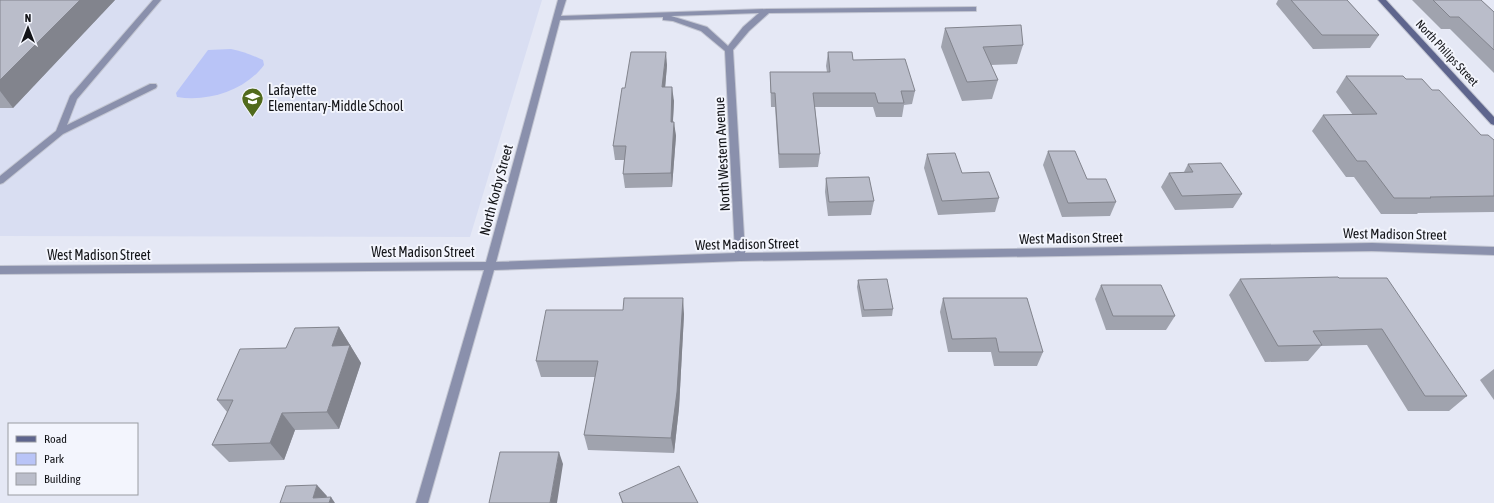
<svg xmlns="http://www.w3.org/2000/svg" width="1494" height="503" viewBox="0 0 1494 503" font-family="'Asap Condensed',sans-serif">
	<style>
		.built { fill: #d9def2 }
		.green { fill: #b9c4f7 }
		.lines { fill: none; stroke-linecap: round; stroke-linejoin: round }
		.lane-casing { stroke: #c3c6d2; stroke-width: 2 }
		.street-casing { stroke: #c3c6d2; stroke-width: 2 }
		.secondary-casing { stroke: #c3c6d2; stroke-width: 2 }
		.lane { fill: #8a90ac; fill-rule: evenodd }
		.street { fill: #8a90ac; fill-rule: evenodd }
		.secondary { fill: #5e658d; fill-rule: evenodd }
		.wall { fill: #a0a3ae }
		.shaded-wall { fill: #82848d }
		.building { fill: #babdca; stroke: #82848d }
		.labels { text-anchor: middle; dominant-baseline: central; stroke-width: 4; stroke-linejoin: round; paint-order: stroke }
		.far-street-label { font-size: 12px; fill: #131418; stroke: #f3f5fd }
		.poi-label { font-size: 14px; fill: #131418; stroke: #f3f5fd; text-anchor: start }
		.street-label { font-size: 14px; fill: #131418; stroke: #f3f5fd }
	</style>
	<rect width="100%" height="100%" fill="#e5e8f5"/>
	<!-- built -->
	<polygon class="built" points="0,0 542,0 470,237 0,236"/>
	<!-- green -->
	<path class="green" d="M231,49C242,51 252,55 263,60L264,65C245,91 208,102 177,97L176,93L208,50Z"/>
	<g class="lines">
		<defs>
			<polygon id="lane" points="153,0 161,0 77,99 67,125 150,84 156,84 157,86 156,88 63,134 3,183 0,184 0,176 56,131 70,96"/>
			<path id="street" d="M558,0H566L561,16L767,9L976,7V11H973L769,13L749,31L733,50L745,253L1372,243L1494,247V255L1372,251L740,261L494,270L428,503H416L484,270L0,274V266L486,262ZM759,13L743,27L728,46L707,27L671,16ZM663,17V20L673,21L701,31L725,51L735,253L496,262L560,20Z"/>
			<polygon id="secondary" points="1378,0 1386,0 1494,117 1494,125 1491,124"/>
		</defs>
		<!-- lane casing -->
		<use href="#lane" class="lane-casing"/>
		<!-- street casing -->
		<use href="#street" class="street-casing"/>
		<!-- secondary casing -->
		<use href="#secondary" class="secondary-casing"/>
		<!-- lane -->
		<use href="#lane" class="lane"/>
		<!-- street -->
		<use href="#street" class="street"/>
		<!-- secondary -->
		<use href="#secondary" class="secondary"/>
	</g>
	<!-- wall -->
	<g class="wall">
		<polygon points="0,0 115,0 13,108 0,108"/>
		<polygon points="1278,0 1347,0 1379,35 1370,48 1313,49 1276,4"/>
		<polygon points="1412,0 1481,0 1494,12 1494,73 1450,29 1441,29"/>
		<polygon points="945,28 1023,45 1017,64 991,65 998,80 992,99 962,101 941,47"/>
		<polygon points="828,52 853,60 915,91 912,104 904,105 902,117 876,117 873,107 815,107 820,154 818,167 779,168 775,107 771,107 770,72 827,72 826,66"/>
		<polygon points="667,65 665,87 674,101 673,122 676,136 672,187 625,188 623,174 624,160 615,160 613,146"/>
		<polygon points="1346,76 1406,79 1432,90 1481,135 1494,140 1494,212 1418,213 1417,214 1381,214 1354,177 1346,177 1312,131 1323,115 1353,115 1336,92"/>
		<polygon points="1048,151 1087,179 1116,202 1110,216 1062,217 1043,165"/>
		<polygon points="927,154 962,173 999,198 995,212 938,215 924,168"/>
		<polygon points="1188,164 1242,194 1233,208 1175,210 1161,187 1169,173 1184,172"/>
		<polygon points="826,178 874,201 871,215 828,216 825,192"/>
		<polygon points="1339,278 1467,396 1449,411 1408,411 1367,345 1321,346 1308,361 1265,362 1229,295 1240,279"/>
		<polygon points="858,280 893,309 892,316 862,317 857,287"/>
		<polygon points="1101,285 1175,316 1166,330 1106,330 1095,299"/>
		<polygon points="943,298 1043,352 1037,366 994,366 991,352 948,352 940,312"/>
		<polygon points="684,314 679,408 674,453 588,450 584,435 595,377 541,377 536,361"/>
		<polygon points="339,327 361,363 339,429 295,430 284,460 229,462 212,445 227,412 217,400 286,348"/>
		<polygon points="1494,369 1494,400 1480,380"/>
		<polygon points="619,493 698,503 622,503"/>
	</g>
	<!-- shaded-wall -->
	<g class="shaded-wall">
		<polygon points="80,0 115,0 13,108 0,91 0,80"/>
		<polygon points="666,52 667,65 664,101 662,87"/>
		<polygon points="672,87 674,101 672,136 671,122"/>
		<polygon points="674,122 676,136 672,187 671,173"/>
		<polygon points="683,298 684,314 679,408 674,453 671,438"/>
		<polygon points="339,327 350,345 332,346"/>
		<polygon points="350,345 361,363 339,429 327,412"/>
		<polygon points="282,413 295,430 284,460 270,443"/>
		<polygon points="559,452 563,464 557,503 550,503"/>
		<polygon points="317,485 327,496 325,503 313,498"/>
		<polygon points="331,497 335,503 329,503"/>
	</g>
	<!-- building -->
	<g class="building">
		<polygon points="0,0 80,0 0,80"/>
		<polygon points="1291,0 1347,0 1379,35 1322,35"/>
		<polygon points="1433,0 1481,0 1494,12 1494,50 1459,17 1450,17"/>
		<polygon points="1021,25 1023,45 983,47 998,80 967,82 945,28"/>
		<polygon points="631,52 666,52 662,87 672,87 671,122 674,122 671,173 623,174 626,146 613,146 622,88 625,88"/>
		<polygon points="828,52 852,52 853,60 905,59 915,91 901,91 904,103 878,103 875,93 813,93 820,154 779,154 775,93 771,93 770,72 830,72"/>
		<polygon points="1346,76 1403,76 1406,79 1422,79 1432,90 1439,90 1481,135 1488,135 1494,140 1494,196 1430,197 1431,198 1394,198 1366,161 1357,161 1323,115 1377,114"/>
		<polygon points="1048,151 1075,151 1087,179 1106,179 1116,202 1068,203"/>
		<polygon points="955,153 962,173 989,172 999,198 942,201 927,154"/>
		<polygon points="1221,163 1242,194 1182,196 1169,173 1193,172 1188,164"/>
		<polygon points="869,177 874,201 829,202 826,178"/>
		<polygon points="1338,277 1339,278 1387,278 1467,396 1425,396 1382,329 1313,331 1322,345 1278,346 1240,279"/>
		<polygon points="887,279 893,309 864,310 858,280"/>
		<polygon points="1101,285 1161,285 1175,316 1113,316"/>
		<polygon points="624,298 683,298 677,392 671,438 584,435 598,361 536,361 546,310 623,310"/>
		<polygon points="943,298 1027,298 1043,352 999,352 996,338 952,339"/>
		<polygon points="339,327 332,346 350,345 327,412 282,413 270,443 212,445 233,400 217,400 240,349 286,348 295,328"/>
		<polygon points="500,452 559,452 550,503 489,503"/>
		<polygon points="679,466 698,503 623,503 619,493"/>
		<polygon points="317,485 313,498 331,497 329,503 280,503 286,486"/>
	</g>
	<!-- icons -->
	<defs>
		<symbol id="school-pin" viewBox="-11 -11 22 30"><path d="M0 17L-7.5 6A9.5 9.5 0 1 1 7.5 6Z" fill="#516a1c" stroke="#f3f5fd"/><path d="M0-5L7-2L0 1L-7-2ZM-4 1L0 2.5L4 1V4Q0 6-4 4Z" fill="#fff"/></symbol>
	</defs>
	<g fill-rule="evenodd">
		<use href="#school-pin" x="240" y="86" width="25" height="34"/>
	</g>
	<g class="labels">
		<!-- far-street labels -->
		<g class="far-street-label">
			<text transform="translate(1447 53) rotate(47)">North Philips Street</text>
		</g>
		<!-- poi labels -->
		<g class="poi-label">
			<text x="268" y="90">Lafayette<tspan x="268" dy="16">Elementary-Middle School</tspan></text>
		</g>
		<!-- street labels -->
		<g class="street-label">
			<text transform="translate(722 154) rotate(-93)">North Western Avenue</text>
			<text transform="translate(496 190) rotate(-75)">North Korby Street</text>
			<text transform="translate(1395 234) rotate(1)">West Madison Street</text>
			<text transform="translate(1071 238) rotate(-1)">West Madison Street</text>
			<text transform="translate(747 244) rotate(-1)">West Madison Street</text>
			<text x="423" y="252">West Madison Street</text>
			<text x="99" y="255">West Madison Street</text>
		</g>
	</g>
	<!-- legend -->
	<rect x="8" y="423" width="130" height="72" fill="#f3f5fd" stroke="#999ba1"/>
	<rect x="16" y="436" width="20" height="6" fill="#5e658d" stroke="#999ba1"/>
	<text x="44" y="443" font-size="12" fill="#131418">Road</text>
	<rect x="16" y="453" width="20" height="12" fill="#b9c4f7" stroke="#999ba1"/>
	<text x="44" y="463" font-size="12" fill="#131418">Park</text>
	<rect x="16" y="473" width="20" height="12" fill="#babdca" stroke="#999ba1"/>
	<text x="44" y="483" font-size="12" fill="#131418">Building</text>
	<!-- north arrow -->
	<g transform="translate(28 28)" stroke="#f3f5fd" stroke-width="3" paint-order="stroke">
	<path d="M0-3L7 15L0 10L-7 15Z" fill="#131418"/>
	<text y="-6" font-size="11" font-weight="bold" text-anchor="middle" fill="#131418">N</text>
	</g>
</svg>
